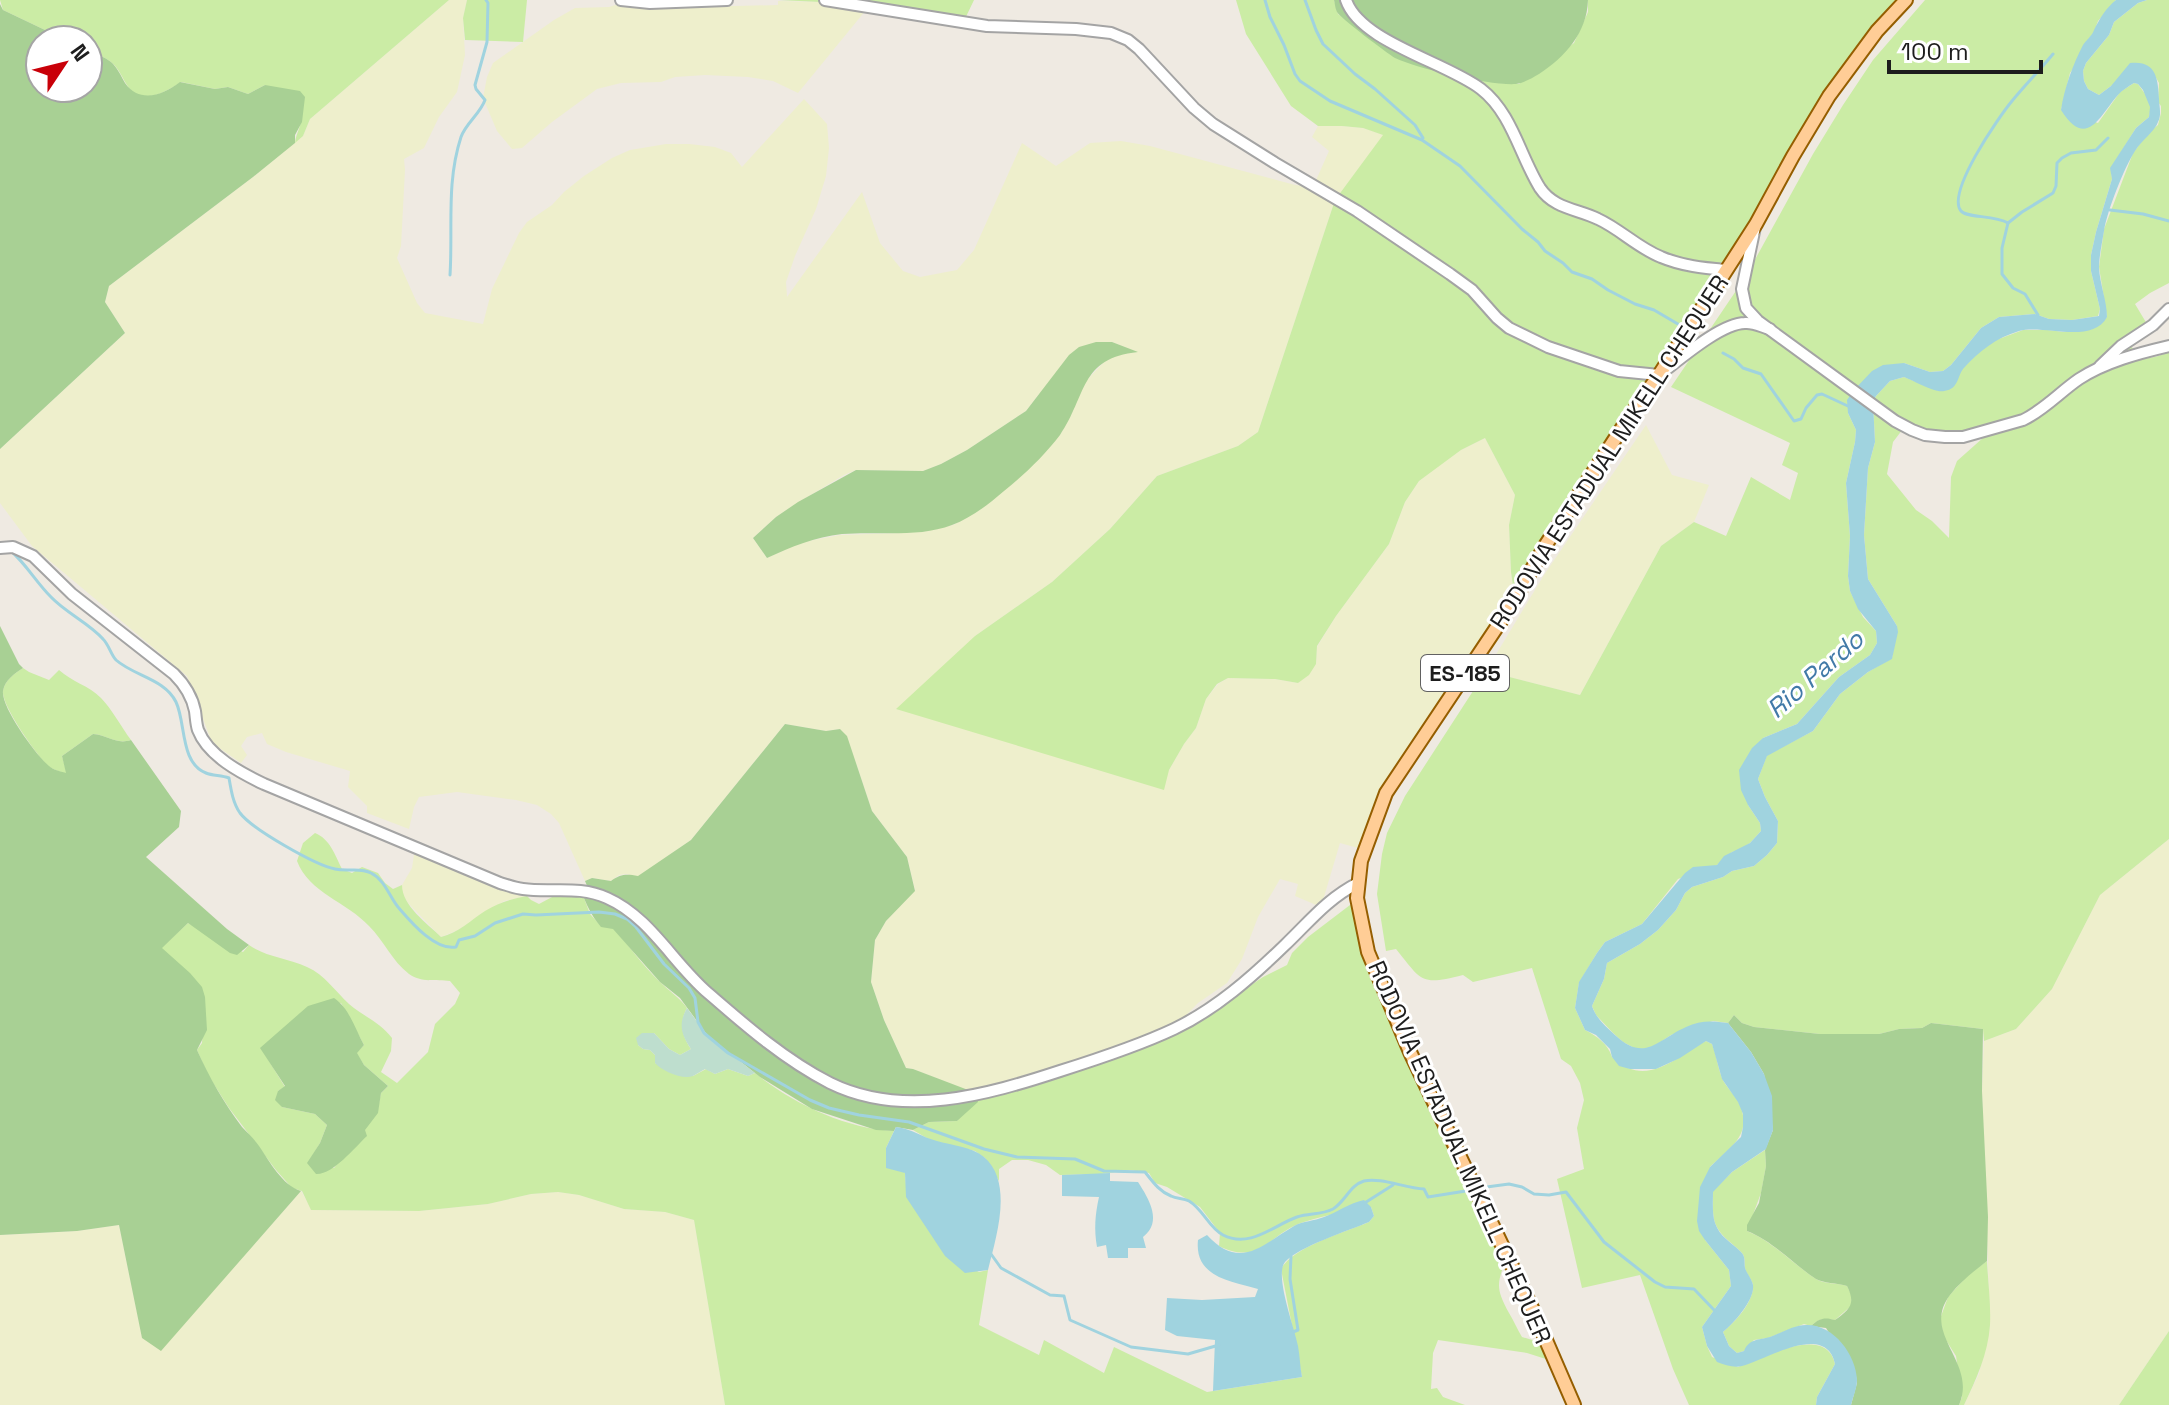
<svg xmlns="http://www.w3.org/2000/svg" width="2169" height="1405" viewBox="0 0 2169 1405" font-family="'Space Grotesk',sans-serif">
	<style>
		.farmland { fill: #eeefcc; fill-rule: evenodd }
		.grass { fill: #cbeca5; fill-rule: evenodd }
		.forest { fill: #a8d094 }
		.wetland { fill: #bedece }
		.water { fill: #a0d3df }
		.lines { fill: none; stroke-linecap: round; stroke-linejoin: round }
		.stream { stroke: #a0d3df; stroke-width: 3 }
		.minor-casing { stroke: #a4a4a4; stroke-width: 14 }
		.major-casing { stroke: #955e00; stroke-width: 16 }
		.minor { stroke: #fff; stroke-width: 10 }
		.major { stroke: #ffcd96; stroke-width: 12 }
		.labels { text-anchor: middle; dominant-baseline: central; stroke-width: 6; stroke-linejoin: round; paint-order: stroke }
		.shield { fill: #fff; stroke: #616161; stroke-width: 2 }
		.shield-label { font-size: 22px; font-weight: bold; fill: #1d1d1d }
		.street-label { font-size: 24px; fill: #1d1d1d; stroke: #fff }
		.water-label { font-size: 26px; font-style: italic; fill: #427aa8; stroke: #fff }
	</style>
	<rect width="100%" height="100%" fill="#efeae2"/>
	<!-- farmland -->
	<g class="farmland">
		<path d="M449,0H467L463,18L465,55L457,92L439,117L424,148L404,159L405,170L401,246L397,258L417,303L425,313L483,324L492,289L519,233L527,222L552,205L564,192L584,176L612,158L630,150L666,144H689L715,147L731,153L742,167L804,99L827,124L829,148L826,176L816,209L795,256L786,282L787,297L862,192L880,243L903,271L920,277L957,270L974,250L1022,143L1056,166L1090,143L1121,141L1150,146L1295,185L1313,187L1329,151L1312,137L1318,126H1342L1363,128L1384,135L1335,200L1258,432L1238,446L1157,476L1110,529L1052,582L975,636L1169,770L1184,744L1196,728L1206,699L1218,684L1228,678L1275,679L1298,683L1316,664L1317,647L1336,616L1389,544L1405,502L1419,481L1437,467L1461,450L1485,438L1515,495L1509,525L1511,572L1514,593L1390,787L1365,850L1340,843L1321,907L1295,896L1298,884L1280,879L1258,917L1242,959L1227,983L1198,1003L1167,1035L1118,1057L1032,1087L1009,1090L973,1093L913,1069L906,1068L884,1020L871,982L875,940L886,921L915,890L907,857L872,811L857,766L840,729L826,731L785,724L691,840L638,877L626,874L619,875L611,881L592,878L585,881L559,823L551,814L537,805L516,800L457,792L419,797L414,807L409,829L367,813V806L348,787L350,771L286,752L267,744L262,733L247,737L241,746L247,755L241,763L212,743L187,676L32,546L0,503V449L125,333L105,302L109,286L253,177L303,136L310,119ZM1112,342L1136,352L1122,353L1105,361L1086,381L1061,433L1027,470L981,509L953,525L924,531L901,533L840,535L798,543L767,558L753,538L776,517L799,502L844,475L856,470L923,471L941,464L967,450L1026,411L1039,394Z"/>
		<polygon points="778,1 820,2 866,10 798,93 773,81 748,77 705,75 675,77 661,82 621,83 597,89 552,122 522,148 512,149 497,131 483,98 487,77 493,63 554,20 575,8 609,7 625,2 659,8 778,5"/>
		<polygon points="1646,425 1672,475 1709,485 1694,522 1661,546 1580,695 1486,671 1544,575"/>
		<polygon points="2169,839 2169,1331 2119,1405 1964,1405 1979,1374 1990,1325 1982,1091 1984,1041 2016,1029 2052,989 2100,895"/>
		<polygon points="415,848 523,890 527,896 504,901 458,930 441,937 409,904 402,894 402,885 412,868"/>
		<polygon points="301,1191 312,1210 419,1211 488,1204 531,1194 558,1192 579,1195 624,1209 665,1212 694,1220 725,1405 0,1405 0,1235 77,1231 119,1225 142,1337 234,1267"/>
	</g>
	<!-- grass -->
	<g class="grass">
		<path d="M0,0H449L310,119L303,136L295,143C296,133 302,125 302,115L265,85L248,94L228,87L215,89L181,82C166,92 143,105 129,88C123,80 119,68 111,62C105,57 95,54 88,51V40H66L3,10Z"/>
		<polygon points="467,0 527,0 523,42 465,40 463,18"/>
		<polygon points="778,0 974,0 963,23 820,2"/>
		<polygon points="1236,0 1334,0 1338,14 1395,57 1438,72 1499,83 1519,84 1574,43 1588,12 1588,0 1903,0 1877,27 1767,205 1514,593 1511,572 1509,525 1515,495 1485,438 1461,450 1419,481 1405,502 1389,544 1336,616 1317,646 1316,664 1309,675 1298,683 1275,679 1228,678 1217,684 1206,699 1196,728 1184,744 1169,770 1164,790 896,709 975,636 1052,582 1110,529 1157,476 1238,446 1258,432 1335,200 1383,135 1363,128 1342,126 1318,126 1291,106 1246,34"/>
		<path d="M1925,0H2116L2098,21L2094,32L2084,45L2078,61L2070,73L2061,110L2098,123L2120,92L2134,83L2138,84L2148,98L2151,107L2149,117L2136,128L2111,168L2112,179L2096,232L2091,255V271L2100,309L2098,316L2072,320L2049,319L2035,314L1999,317L1981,328L1951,365L1943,371L1930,372L1904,363L1848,413L1856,430L1855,442L1846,483L1850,536L1848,576L1850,591L1863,617L1876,631L1877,643L1870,655L1839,677L1797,724L1763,738L1748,805L1760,823L1761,831L1750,843L1740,850L1732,852L1717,865L1678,879L1642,924L1605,942L1597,953L1579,983L1575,1008L1585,1030C1597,1036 1608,1044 1612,1057C1617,1060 1623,1065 1628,1068C1657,1080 1683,1052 1706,1041L1712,1044C1717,1056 1718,1071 1724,1082C1728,1089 1735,1095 1739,1103C1754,1135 1729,1148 1710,1167L1705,1240L1729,1270L1731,1286L1702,1327L1707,1346L1712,1357L1738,1367C1763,1358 1826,1323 1835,1364L1817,1397L1816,1405H1689L1673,1369L1640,1275L1582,1288L1557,1179L1584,1169L1577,1128L1584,1100L1580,1083L1571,1066L1561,1059L1532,968L1473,982L1463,975C1420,986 1422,981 1396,949L1386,951L1377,894L1382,854L1387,833L1405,796L1486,671L1580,695L1661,546L1694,522L1726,536L1751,477L1790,500L1798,473L1782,465L1790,443L1671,387L1746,276L1813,154L1843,105L1873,60Z"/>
		<path d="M2147,0H2169V283L2150,293L2135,304L2150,329L2131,344C2137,365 2153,358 2169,352V839L2100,895L2052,989L2016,1029L1984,1041L1983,1029L1931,1023L1922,1028L1899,1029L1879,1034H1820L1754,1027L1742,1023L1734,1015L1728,1023L1713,1021L1671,1035L1653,1047L1638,1050L1623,1042L1613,1033L1596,1015L1592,1006L1604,979L1607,963L1640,944L1658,930L1676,910L1685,893L1692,887L1723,877L1732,871L1754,866L1767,855L1777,843L1778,821L1765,797L1758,779L1767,755L1813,731L1840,694L1868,672L1892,658L1897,626L1868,579L1864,535L1868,468L1875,442L1873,402L1876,396L1890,381L1904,377L1939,391L1958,377L1961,370L1983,348L1996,340L2023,330H2048L2064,332L2107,317L2099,267L2104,229L2133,153L2148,133L2158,125L2161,113V106L2158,102L2159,83L2151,69L2111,86L2099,95L2088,89L2084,81L2083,71L2086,63L2109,35L2114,22L2138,3ZM1906,425C1932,433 1957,436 1984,437L1957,461L1951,477L1949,538L1932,521L1916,510L1887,474L1893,442Z"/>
		<path d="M23,668L29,672L49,680L59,670C72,682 88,685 101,698C111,708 122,728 131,740C116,745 108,735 93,734L62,756L67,774C62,772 54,770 49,767C38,757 1,705 3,691C5,680 14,674 23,668Z"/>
		<path d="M315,833C330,839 335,855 342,869L352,873L362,867L378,873L385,883L393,889L402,885C402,906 427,923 441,937C458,933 471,920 485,911C499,902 512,899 527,896L531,900L539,904L554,896L581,890L590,914L601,926L613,928C629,945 642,965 659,981C669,991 679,997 687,1008C679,1023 682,1036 691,1049L680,1055L669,1049L654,1033L638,1045L643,1049L650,1050L655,1055V1063L674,1073L693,1076L706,1069L715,1074L728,1069L748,1076L755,1073C794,1104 844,1128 894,1131L886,1148L905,1173L907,1197L946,1256L979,1272L988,1270L979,1325L1039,1355L1044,1340L1104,1373L1114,1347L1207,1392L1302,1377L1281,1269C1293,1247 1345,1232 1369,1222L1374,1216L1371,1207C1348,1211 1326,1215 1304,1222C1270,1232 1261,1267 1219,1246L1220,1233L1200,1207L1167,1187L1155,1183L1149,1173L1130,1170L1101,1174L1060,1175L1046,1165L1028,1160H1012L999,1169V1181L985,1158L975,1151L930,1140L913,1130L929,1122L957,1121L976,1093L1032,1087L1118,1057L1192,1025L1263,977L1287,965L1292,953L1308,937L1350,905L1361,906L1369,955L1507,1256C1497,1284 1495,1287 1509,1313C1514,1321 1517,1329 1522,1337L1546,1344L1549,1360L1527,1353L1438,1340L1433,1353L1431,1389L1437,1388L1443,1397L1465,1405H725L694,1220L665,1212L624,1209L579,1195L558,1192L531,1194L488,1204L419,1211L311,1210L302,1191L292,1188L276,1170L229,1108L208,1075L197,1050L202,1043L205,998L161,948L188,923L243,952L249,945C266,957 288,958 307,967C325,975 335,991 349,1004C364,1017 380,1022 392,1038L391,1051L381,1072L397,1083L428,1052L435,1024L455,1004L460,993L450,981C436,979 421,983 409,974C392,961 384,941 369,926C347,902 309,893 297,861L303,843ZM341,1003L364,1045L356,1053L364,1065L388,1086L381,1093L377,1113L334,1168L308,1163L320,1143L327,1125L315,1114L282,1107L278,1091L285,1087L261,1048Z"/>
		<path d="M1765,1150L1766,1166L1761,1193L1747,1231C1772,1241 1793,1264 1816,1279C1823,1284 1838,1283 1847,1286L1852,1296L1851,1306L1835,1320C1825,1318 1819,1318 1811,1326L1804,1324L1768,1338L1754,1340L1744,1351L1737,1353L1729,1346L1723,1332C1735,1322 1754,1302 1753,1285C1752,1279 1746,1274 1745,1268C1744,1261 1746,1256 1740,1251C1730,1241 1720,1236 1715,1223C1712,1214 1713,1201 1713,1191L1732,1172Z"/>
		<path d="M1987,1261C1988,1282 1991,1304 1990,1325C1988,1354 1976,1380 1964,1405H1959L1962,1397L1956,1356L1944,1337L1940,1319L1948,1297L1968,1275Z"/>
		<polygon points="2169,1331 2169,1405 2119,1405"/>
	</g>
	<!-- forest -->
	<g class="forest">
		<path d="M1334,0H1588C1587,33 1565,57 1539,74C1532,78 1524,83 1516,84C1492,86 1418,69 1395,58C1387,53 1340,18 1337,12C1335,8 1335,4 1334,0Z"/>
		<path d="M0,4L3,10L66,40H40V88H88V51C95,54 105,57 111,62C117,67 121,76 125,83C140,104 163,95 180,82L215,89L228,87L248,94L265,85L300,91L305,97L302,122L295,135V143L253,177L109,286L105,302L125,333L0,449Z"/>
		<path d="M1096,342H1112L1138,352C1079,358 1087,396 1060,435C1044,456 1024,475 1004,491C989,504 971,518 952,525C918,538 878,531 842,534C815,537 791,547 767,558L753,538L776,517L798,502L856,470L923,471L941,464L967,450L1026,411L1069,355L1079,347Z"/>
		<path d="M0,626L19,664L23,668C14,674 5,680 3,691C1,707 36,755 49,766C53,770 60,771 66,773L62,756L93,734C108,735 116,745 131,740L181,811L179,827L146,857L227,929L249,945L237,955L230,953L188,923L162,948L190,973L202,987L205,997L207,1030L197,1050C209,1077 224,1103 242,1127C248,1133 254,1139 259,1146C270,1162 282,1185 301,1191L161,1351L142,1338L119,1225L77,1231L0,1235Z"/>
		<path d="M785,724L826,731L840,729L847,736L872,811L907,857L915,891L886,921L875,940L871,982L884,1020L906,1068L913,1069L976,1093L978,1102L957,1121L929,1122L913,1130L896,1127L894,1131L876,1130L812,1109L760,1077L708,1036L680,998L660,982L613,929L601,927C591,915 586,904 581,890L588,888L585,881L592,878L611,881C621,874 626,874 638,876L691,840Z"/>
		<path d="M334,998C350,1009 355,1029 364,1045L357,1053L364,1065L388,1086L381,1093L378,1113L365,1130L367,1136C354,1148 333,1175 316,1174L307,1163L320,1143L327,1125L315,1114L282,1107L275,1100L278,1091L285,1086L260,1048L308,1006Z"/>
		<path d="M1734,1015L1742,1023L1754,1027L1820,1034H1879L1899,1029L1922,1028L1931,1023L1983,1029L1982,1091L1988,1217L1987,1261C1974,1271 1960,1282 1950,1295C1920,1334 1978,1362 1959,1405H1851L1857,1383L1856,1376L1826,1328L1811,1326C1819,1318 1825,1317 1835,1320C1850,1309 1856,1304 1847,1286C1838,1283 1822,1283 1816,1279C1793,1264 1773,1241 1747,1231V1225L1759,1203L1766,1166L1765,1150L1773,1130L1764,1074L1751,1052L1728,1023Z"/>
	</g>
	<!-- wetland -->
	<path class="wetland" d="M687,1008L708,1036L755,1073L748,1076L728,1069L715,1074L705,1069C701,1071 697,1074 693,1076C682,1080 662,1071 655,1063V1055L650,1050L643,1049L638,1045L636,1038L642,1033H654L669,1049L680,1055L691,1049C681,1034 678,1024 687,1008Z"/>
	<!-- water -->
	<g class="water">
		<path d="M2116,0H2147L2138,3L2114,22L2109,35L2086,63L2083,71L2084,81L2088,89L2099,95L2111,86L2130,63C2156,60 2158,78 2159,99C2159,106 2162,114 2158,122C2155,131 2141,141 2135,151C2124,168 2107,211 2104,231C2102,243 2099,257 2099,268C2100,285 2107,301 2107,317C2092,345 2044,324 2019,331C1996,338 1979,351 1963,369C1959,374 1959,380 1955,385C1952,390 1944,392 1938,391C1928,389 1914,381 1904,377L1890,381L1876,396L1873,402L1875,442L1868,468L1864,535L1868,579L1897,626L1898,632L1892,659L1868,672L1840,694L1813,731L1767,756L1758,779L1765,797L1778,821L1777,843L1767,855L1754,866L1732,871L1723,877L1692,887L1685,893L1676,910L1658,930L1640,944L1607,963L1604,979L1592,1006C1596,1018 1605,1026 1615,1035C1645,1063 1657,1040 1686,1027C1700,1020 1713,1021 1728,1023L1751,1052L1764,1074L1772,1096L1773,1130L1766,1149L1732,1172L1713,1192C1713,1201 1712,1214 1715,1223C1720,1237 1730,1241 1740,1251C1746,1256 1744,1261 1745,1268C1747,1274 1752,1279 1753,1285C1755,1300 1734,1323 1723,1332L1729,1346L1737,1353L1744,1351C1749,1339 1758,1340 1770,1337C1781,1333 1794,1325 1806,1325C1833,1324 1856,1354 1857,1380C1857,1388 1853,1397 1851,1405H1816L1817,1397L1835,1364C1826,1321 1766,1360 1742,1366C1734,1368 1725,1365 1717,1362L1707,1346L1702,1327L1731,1286L1729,1270L1705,1240L1699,1231L1697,1221L1700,1187L1710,1167L1741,1137L1743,1127V1114L1738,1102L1722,1079L1712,1044L1706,1041L1680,1058L1656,1069H1630L1619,1066L1612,1057L1610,1049L1596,1035L1585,1030L1575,1008L1579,982L1597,953L1605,942L1642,924L1685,873L1693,867L1717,865L1724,856L1750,843L1761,831L1760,823L1748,805L1741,790L1739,770L1752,748L1763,738L1797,724L1839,677L1870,655L1877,643L1876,631L1858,609L1850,591L1848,576L1850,536L1846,483L1855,442L1856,430L1848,413L1847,400L1854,390L1872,371L1883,365L1904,363L1930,372L1943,371L1951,365L1981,328L1999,317L2035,314L2049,319L2072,320L2099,316L2100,309L2091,271V255L2096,232L2112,179L2110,168L2136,128L2149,117L2150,107L2143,90L2138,84L2134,83C2128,87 2122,90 2118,95C2100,115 2087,151 2061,110C2064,89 2073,64 2083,45C2086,40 2092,36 2094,30C2100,18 2106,8 2116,0Z"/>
		<path d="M896,1127C913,1129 921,1137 937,1141C951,1145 972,1147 984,1157C1014,1183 996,1237 988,1270L965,1273L945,1256L906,1197L905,1173L886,1168V1148Z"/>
		<path d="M1110,1173V1181L1138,1182C1149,1199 1163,1222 1143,1237L1146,1248H1128V1258H1108L1106,1245L1097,1247C1094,1229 1095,1215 1099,1197L1062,1196V1175Z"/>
		<path d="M1364,1200L1371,1207L1374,1216L1369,1222C1350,1230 1298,1247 1285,1262C1274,1275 1295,1329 1298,1346C1300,1357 1300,1367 1302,1377L1213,1391L1215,1340L1177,1336L1165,1330L1167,1298L1202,1300L1255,1297L1258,1289C1232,1281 1194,1278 1198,1240L1207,1235C1240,1271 1262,1245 1294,1226C1303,1221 1314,1221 1324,1217C1338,1212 1349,1203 1364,1200Z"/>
	</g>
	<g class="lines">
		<!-- stream -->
		<g class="stream">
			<polyline points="1265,0 1270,17 1284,45 1295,74 1300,81 1330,101 1422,140 1460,166 1522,229 1538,242 1545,251 1563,263 1572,272 1592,279 1608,290 1635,304 1654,310 1683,327"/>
			<polyline points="1305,0 1316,30 1323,44 1355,74 1375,89 1415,125 1423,138"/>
			<polyline points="2110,210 2143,214 2169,221"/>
			<path d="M2008,223C1994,215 1967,218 1961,211C1946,193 1998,118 2012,101C2025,85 2040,70 2053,54"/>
			<path d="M450,275C453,228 446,183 461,137C466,123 480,114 485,100L476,89L475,85L487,42L488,3L486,0"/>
			<polyline points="2038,315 2025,294 2013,288 2002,274 2002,248 2008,223 2022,212 2053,193 2056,186 2057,163 2062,158 2071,153 2096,150 2108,138"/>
			<polyline points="1723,353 1734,359 1743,368 1761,374 1794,421 1801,419 1806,408 1817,395 1822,394 1850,407"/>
			<path d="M11,551C26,564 36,582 51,597C66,613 89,623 103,639C109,645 111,655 116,660C134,676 165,679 176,702C186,723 180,763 206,773C213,776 221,775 229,778C231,790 233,803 240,813C252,829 315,865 335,869C348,872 360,867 371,873C385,880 389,896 398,907C411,922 435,951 456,947L459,940L475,936L495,923L523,914L536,915L599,912L615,914L627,919L636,927L664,964L689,988L695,998L698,1022L704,1033L728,1053L810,1100L829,1108L859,1115L909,1122L984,1149L1017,1157L1075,1159L1104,1171L1145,1172C1153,1182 1159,1191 1171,1196C1177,1199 1183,1198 1189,1201C1203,1209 1209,1228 1223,1235C1250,1249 1274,1225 1297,1217C1310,1213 1321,1215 1333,1209C1345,1202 1350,1185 1364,1181C1380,1177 1405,1188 1424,1189L1428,1197L1472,1190"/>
			<polyline points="1479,1188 1509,1184 1522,1187 1534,1194 1549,1195 1566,1192 1604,1242 1655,1282 1665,1287 1694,1289 1715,1311"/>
			<polyline points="1363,1204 1393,1185"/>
			<polyline points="991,1254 1001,1268 1050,1295 1064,1296 1070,1320 1131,1347 1188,1354 1219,1345"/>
			<polyline points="1291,1256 1290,1279 1298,1330 1293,1332"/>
		</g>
		<defs>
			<g id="minor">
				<polyline points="621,0 650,3 727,0"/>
				<path d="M825,0L987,26L1076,29L1111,33L1128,40L1139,49L1194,108L1213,124L1275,163L1357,211L1450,274L1472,290L1497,318L1509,328L1548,347L1619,371L1659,375C1679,360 1721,323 1745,323C1753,322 1762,327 1770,329"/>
				<path d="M1346,0C1360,42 1446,62 1481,89C1512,113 1520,156 1540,188C1554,209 1578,209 1598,219C1620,229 1638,248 1661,257C1682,266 1704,268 1726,270"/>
				<path d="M1755,227L1742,289L1746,308L1758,321L1895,421L1912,430L1925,435L1945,437H1963L2023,420C2044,410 2060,392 2079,379C2105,362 2139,353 2169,346"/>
				<polyline points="2100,366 2121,346 2153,325 2169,309"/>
				<path d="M0,548L13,547L33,556L72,594L174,674C185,685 192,696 195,711C196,718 196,724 198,730C208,756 241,773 264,784L500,883C507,885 515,888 523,889C552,893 579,885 607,898C650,917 673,963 708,993C746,1026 785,1060 830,1083C903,1119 987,1095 1060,1071C1098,1059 1138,1046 1174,1029C1216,1009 1252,977 1285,945C1310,921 1327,899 1358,883"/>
			</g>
			<polyline id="major" points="1574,1405 1532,1308 1410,1052 1368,952 1357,898 1361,861 1386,793 1513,603 1545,546 1630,416 1659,375 1756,224 1793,156 1829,96 1877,31 1906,0"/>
		</defs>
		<!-- minor casing -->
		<use href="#minor" class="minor-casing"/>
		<!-- major casing -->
		<use href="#major" class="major-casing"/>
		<!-- minor -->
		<use href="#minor" class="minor"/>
		<!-- major -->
		<use href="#major" class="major"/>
	</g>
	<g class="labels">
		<!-- shield labels -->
		<rect class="shield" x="1421" y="655" width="88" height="36" rx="6"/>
		<g class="shield-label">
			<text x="1465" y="673">ES-185</text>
		</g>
		<!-- street labels -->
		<g class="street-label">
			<text transform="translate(1609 452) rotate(-57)">RODOVIA ESTADUAL MIKELL CHEQUER</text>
			<text transform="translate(1460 1152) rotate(66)">RODOVIA ESTADUAL MIKELL CHEQUER</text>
		</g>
		<!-- water labels -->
		<g class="water-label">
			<text transform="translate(1815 674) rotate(-41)">Rio Pardo</text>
		</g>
	</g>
	<!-- north arrow -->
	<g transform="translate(64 64) rotate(55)"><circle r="38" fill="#ffffff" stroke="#a5a5a5" stroke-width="2"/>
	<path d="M0-6L14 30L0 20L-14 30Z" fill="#c90009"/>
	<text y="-12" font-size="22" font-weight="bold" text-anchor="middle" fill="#1d1d1d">N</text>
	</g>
	<!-- scale -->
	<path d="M1889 60v12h152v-12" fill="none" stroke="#1d1d1d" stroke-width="4"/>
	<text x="1901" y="60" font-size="24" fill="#1d1d1d" stroke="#ffffff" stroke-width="6" paint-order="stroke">100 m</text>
</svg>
